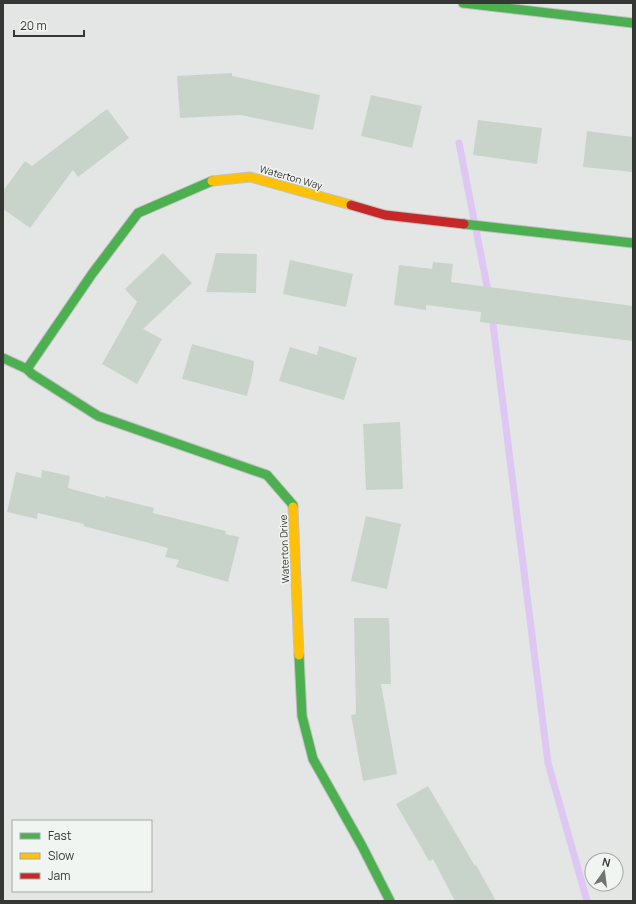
<svg xmlns="http://www.w3.org/2000/svg" width="636" height="904" viewBox="0 0 636 904" font-family="Manrope,sans-serif">
	<style>
		.lines { fill: none; stroke-linecap: round; stroke-linejoin: round }
		.stream { stroke: #dec7f2; stroke-width: 7 }
		.building { fill: #c8d4ca }
		.fast-casing { stroke: #c0c2c1; stroke-width: 11 }
		.slow-casing { stroke: #c0c2c1; stroke-width: 11 }
		.jam-casing { stroke: #c0c2c1; stroke-width: 11 }
		.fast { stroke: #4caf50; stroke-width: 9 }
		.slow { stroke: #ffc107; stroke-width: 9 }
		.jam { stroke: #c62828; stroke-width: 9 }
		.labels { text-anchor: middle; dominant-baseline: central; stroke-width: 3; stroke-linejoin: round; paint-order: stroke }
		.street-label { font-size: 10px; fill: #353735; stroke: #f1f5f1 }
	</style>
	<rect width="100%" height="100%" fill="#e4e6e5"/>
	<g class="lines">
		<!-- stream -->
		<g class="stream">
			<polyline points="459,143 489,296"/>
			<polyline points="492,316 548,763 587,901"/>
		</g>
	</g>
	<!-- building -->
	<g class="building">
		<polygon points="232,73 232,76 320,95 313,130 241,115 180,118 177,76"/>
		<polygon points="371,95 422,106 412,148 361,136"/>
		<polygon points="107,109 129,138 78,177 73,170 30,228 3,209 3,191 25,161 32,166"/>
		<polygon points="478,120 542,128 537,164 473,155"/>
		<polygon points="587,131 633,137 633,172 583,167"/>
		<polygon points="163,253 192,283 143,329 162,339 137,384 102,364 137,302 125,289"/>
		<polygon points="216,253 257,254 256,293 206,292"/>
		<polygon points="290,260 353,274 346,307 283,294"/>
		<polygon points="433,262 453,264 451,282 633,306 633,341 480,322 481,312 426,305 426,310 394,305 399,265 432,269"/>
		<polygon points="192,344 254,361 253,371 247,396 182,379"/>
		<polygon points="319,346 357,358 344,400 279,381 290,347 317,355"/>
		<polygon points="400,422 403,489 366,490 363,424"/>
		<polygon points="42,470 70,476 68,488 105,498 106,496 154,508 153,513 226,531 225,534 239,537 228,582 176,567 179,560 165,557 168,548 83,526 84,524 38,513 37,519 7,512 16,472 41,478"/>
		<polygon points="366,516 401,524 387,589 351,581"/>
		<polygon points="354,618 389,618 391,684 381,684 397,774 363,781 351,715 356,714"/>
		<polygon points="428,786 475,866 476,865 496,901 455,901 433,859 429,861 396,804"/>
	</g>
	<g class="lines">
		<defs>
			<g id="fast">
				<polyline points="463,3 633,23"/>
				<polyline points="464,224 633,243"/>
				<polyline points="3,358 27,369 32,374 98,416 267,475 293,505 293,507"/>
				<polyline points="27,369 92,274 138,213 212,181"/>
				<polyline points="299,655 302,716 313,759 362,846 390,901"/>
			</g>
			<g id="slow">
				<polyline points="212,181 250,177 351,205"/>
				<polyline points="293,507 299,655"/>
			</g>
			<polyline id="jam" points="351,205 385,215 464,224"/>
		</defs>
		<!-- fast casing -->
		<use href="#fast" class="fast-casing"/>
		<!-- slow casing -->
		<use href="#slow" class="slow-casing"/>
		<!-- jam casing -->
		<use href="#jam" class="jam-casing"/>
		<!-- fast -->
		<use href="#fast" class="fast"/>
		<!-- slow -->
		<use href="#slow" class="slow"/>
		<!-- jam -->
		<use href="#jam" class="jam"/>
	</g>
	<g class="labels">
		<!-- street labels -->
		<g class="street-label">
			<text transform="translate(291 177) rotate(16)">Waterton Way</text>
			<text transform="translate(284 549) rotate(-92)">Waterton Drive</text>
		</g>
	</g>
	<!-- border -->
	<rect width="636" height="904" fill="none" stroke="#353735" stroke-width="8"/>
	<!-- legend -->
	<rect x="12" y="820" width="140" height="72" fill="#f1f5f1" stroke="#a6a9a6"/>
	<rect x="20" y="833" width="20" height="6" fill="#4caf50" stroke="#a6a9a6"/>
	<text x="48" y="840" font-size="12" fill="#353735">Fast</text>
	<rect x="20" y="853" width="20" height="6" fill="#ffc107" stroke="#a6a9a6"/>
	<text x="48" y="860" font-size="12" fill="#353735">Slow</text>
	<rect x="20" y="873" width="20" height="6" fill="#c62828" stroke="#a6a9a6"/>
	<text x="48" y="880" font-size="12" fill="#353735">Jam</text>
	<!-- north arrow -->
	<g transform="translate(604 872) rotate(14)"><circle r="19" fill="#f1f5f1" stroke="#a6a9a6"/>
	<path d="M0-3L7 15L0 10L-7 15Z" fill="#727473"/>
	<text y="-6" font-size="11" font-weight="bold" text-anchor="middle" fill="#353735">N</text>
	</g>
	<!-- scale -->
	<path d="M14 30v6h70v-6" fill="none" stroke="#353735" stroke-width="2"/>
	<text x="20" y="30" font-size="12" fill="#353735" stroke="#f1f5f1" stroke-width="3" paint-order="stroke">20 m</text>
</svg>
